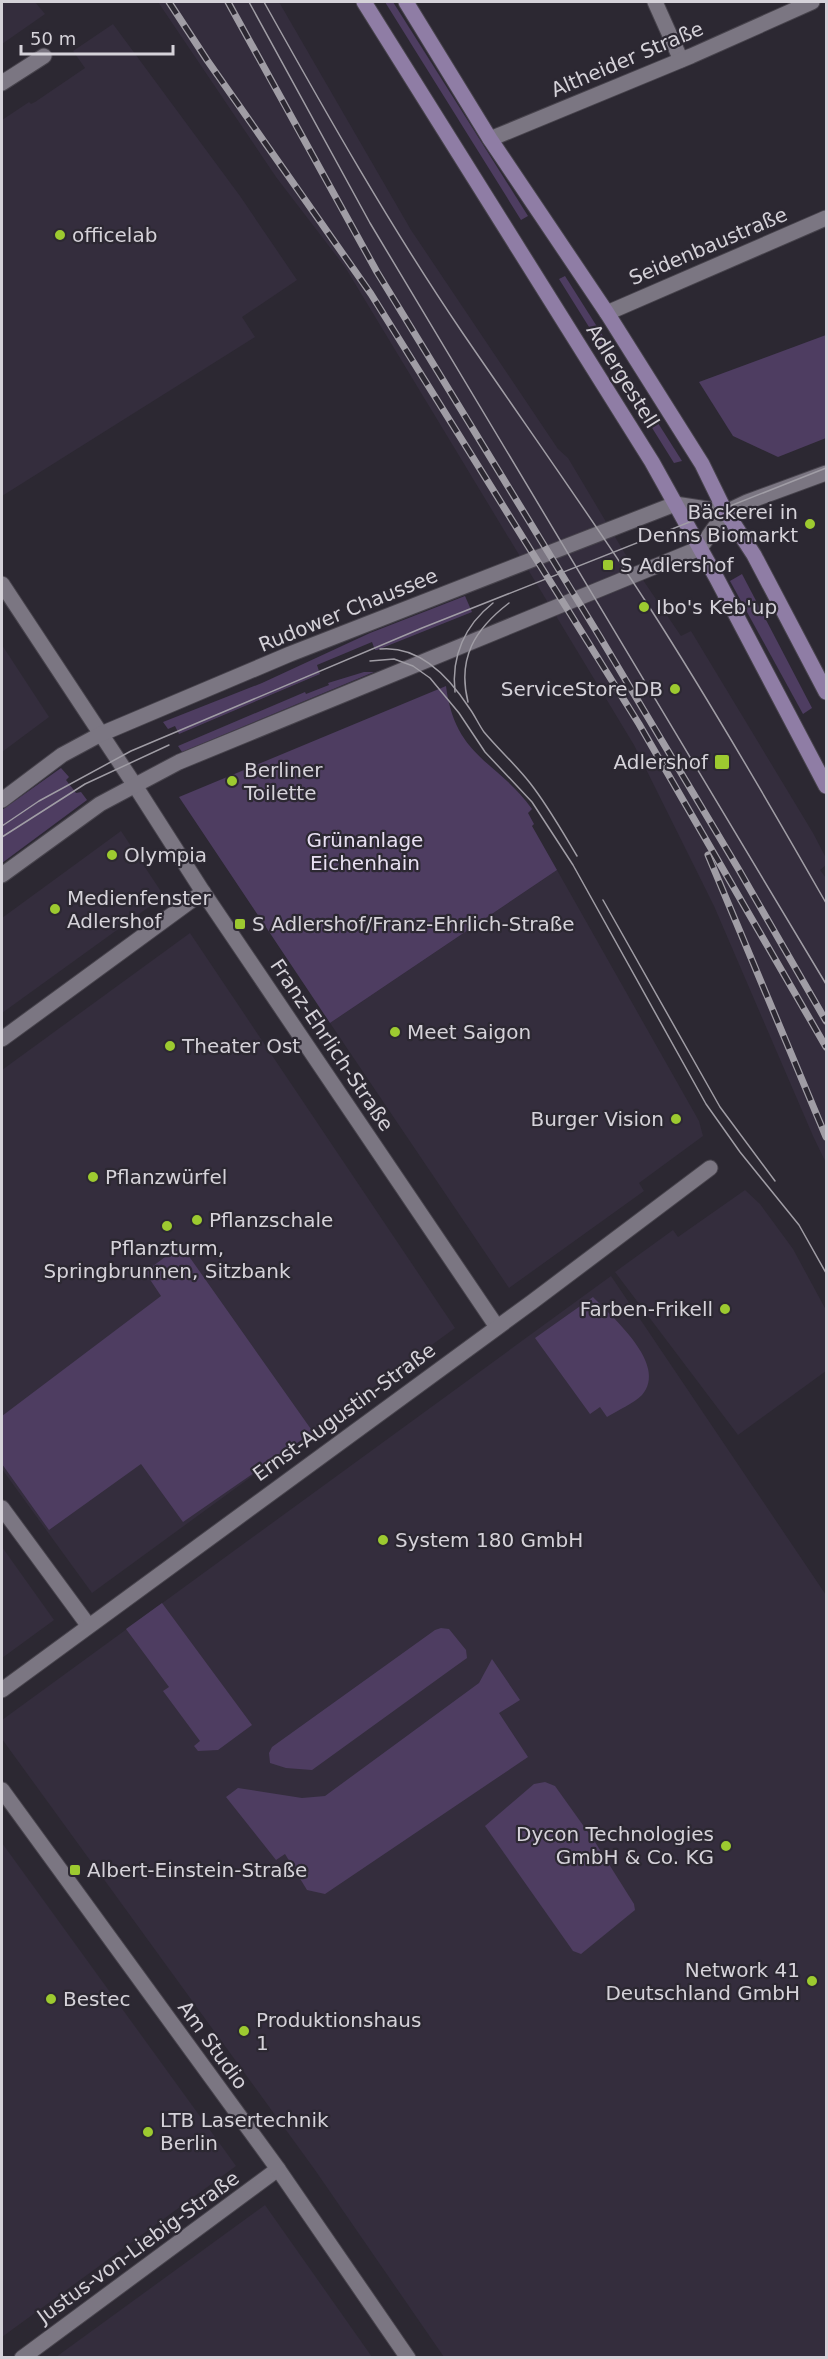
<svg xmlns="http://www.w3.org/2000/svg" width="828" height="2359" viewBox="0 0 828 2359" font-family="'DejaVu Sans',sans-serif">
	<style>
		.built { fill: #342d3d }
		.green { fill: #4e3d61 }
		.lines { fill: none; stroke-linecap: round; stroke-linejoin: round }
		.street-casing { stroke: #47434c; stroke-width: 17 }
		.secondary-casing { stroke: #47434c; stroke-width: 17 }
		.primary-casing { stroke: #47434c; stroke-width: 17 }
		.street { stroke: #7b7682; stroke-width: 15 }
		.secondary { stroke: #7b7682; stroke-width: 15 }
		.primary { stroke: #8f7da5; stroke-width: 15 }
		.tram { stroke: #a09da5; stroke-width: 1.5 }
		.rail-casing { stroke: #a09da5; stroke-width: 7 }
		.rail { stroke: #2c2832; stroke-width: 4.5; stroke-dasharray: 14; stroke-linecap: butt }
		.poi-dot { fill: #9dca30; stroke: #2c2832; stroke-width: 2 }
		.labels { text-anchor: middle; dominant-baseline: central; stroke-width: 4.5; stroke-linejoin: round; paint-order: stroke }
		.street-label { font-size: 20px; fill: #d5d2d9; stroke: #2c2832 }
		.poi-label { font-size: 20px; fill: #d5d2d9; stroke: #2c2832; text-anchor: start }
		.park-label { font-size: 20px; fill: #e8e0f2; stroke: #2c2832 }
	</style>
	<rect width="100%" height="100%" fill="#2c2832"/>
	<!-- built -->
	<g class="built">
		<polygon points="2,2 35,2 45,14 2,44"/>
		<polygon points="158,2 279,2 411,230 558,449 568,458 624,552 681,636 691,631 813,833 826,858 826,865 820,870 826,878 826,1163 813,1136 714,906 634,745 345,267 276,177"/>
		<polygon points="113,24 240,196 297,280 242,317 255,337 2,496 2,120 29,102 31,104 35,102 85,68 73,51"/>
		<polygon points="2,645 49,717 2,752"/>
		<polygon points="121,831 164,896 2,1013 2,918"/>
		<polygon points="557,870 699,1121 703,1136 639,1183 644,1191 509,1288 330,1023"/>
		<polygon points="190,933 455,1328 92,1593 2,1469 2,1070"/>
		<polygon points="745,1190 760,1204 793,1249 826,1310 826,1371 738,1435 615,1272 673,1230 678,1237"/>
		<polygon points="611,1276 826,1595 826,2357 444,2357 315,2170 2,1739 2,1720"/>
		<polygon points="2,1547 54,1620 2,1658"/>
		<polygon points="2,1843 236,2166 2,2337"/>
		<polygon points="265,2205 372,2357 56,2357"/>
	</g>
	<!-- green -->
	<g class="green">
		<polygon points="385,2 393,2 528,216 521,220"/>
		<polygon points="565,276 682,461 674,463 559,279"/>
		<polygon points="826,335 826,438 778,457 733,436 699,382"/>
		<polygon points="742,574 812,708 803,714 730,581"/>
		<polygon points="465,596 472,612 377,650 375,650 372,642 317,665 320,674 179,734 175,726 168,729 163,722 262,683 370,633"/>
		<polygon points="364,672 374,672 182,752 178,746 305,692 306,694 329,685 328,683"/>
		<path d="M446,686C455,758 497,760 532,809L528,813L534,824L532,826L557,870L330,1023L179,797Z"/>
		<polygon points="61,768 69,777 66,780 76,793 81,792 87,800 2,863 2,810"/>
		<polygon points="181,1245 313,1432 183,1522 141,1464 49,1530 2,1464 2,1416 161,1296 145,1272"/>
		<path d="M593,1297C612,1317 669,1365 642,1395C633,1404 618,1410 607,1417L600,1407L590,1414L535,1338Z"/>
		<polygon points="162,1603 252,1725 218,1750 198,1751 194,1746 200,1741 163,1691 169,1687 126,1629"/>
		<polygon points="441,1628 449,1629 466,1650 467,1658 453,1668 312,1770 286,1768 270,1763 269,1753 272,1747 435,1630"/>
		<polygon points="492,1659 520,1700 499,1713 528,1757 325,1894 307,1890 285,1854 276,1860 226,1797 238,1788 302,1798 325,1796 479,1683"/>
		<polygon points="545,1782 555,1786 595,1842 634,1904 635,1910 581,1954 573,1951 485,1826 534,1784"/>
	</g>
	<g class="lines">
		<defs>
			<g id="street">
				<polyline points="655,2 681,60"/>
				<polyline points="2,83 44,56"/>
				<polyline points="490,139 691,56 812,2"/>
				<polyline points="607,313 826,218"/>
				<polyline points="134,784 203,892 497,1327"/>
				<polyline points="2,1039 203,892"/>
				<polyline points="2,1508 88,1625"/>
				<polyline points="2,1690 532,1302 710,1168"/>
				<polyline points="22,2358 278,2169"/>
			</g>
			<g id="secondary">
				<polyline points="2,584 134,784"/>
				<polyline points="2,800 62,755 101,734 290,654 675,504 726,512"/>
				<polyline points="2,875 100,804 179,762 700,548 726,512 747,502 826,473"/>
				<polyline points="2,1790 278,2169 408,2358"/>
			</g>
			<g id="primary">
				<polyline points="364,2 652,462 716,577 826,786"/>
				<polyline points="406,2 490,139 607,313 702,464 724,509 754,555 826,692"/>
			</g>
		</defs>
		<!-- street casing -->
		<use href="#street" class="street-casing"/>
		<!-- secondary casing -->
		<use href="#secondary" class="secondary-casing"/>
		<!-- primary casing -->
		<use href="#primary" class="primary-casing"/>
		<!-- street -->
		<use href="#street" class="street"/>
		<!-- secondary -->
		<use href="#secondary" class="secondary"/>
		<!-- primary -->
		<use href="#primary" class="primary"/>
		<!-- tram -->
		<g class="tram">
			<polyline points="249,2 370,223 826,984"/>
			<path d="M264,2C326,113 390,226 462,332C524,423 588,512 648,605C711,703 769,803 826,903"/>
			<path d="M380,649C420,645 450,678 470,709C475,716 479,725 484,732C499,750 516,765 530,783C548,806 562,831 577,856"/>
			<polyline points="370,661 394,659 413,666 430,678 459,713 485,752 532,802 573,865 706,1104 740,1152 799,1225 826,1273"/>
			<path d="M455,692C451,656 465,625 493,603"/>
			<path d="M468,702C457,658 475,629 509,603"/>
			<polyline points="2,826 39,801 131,751 422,628 826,468"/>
			<polyline points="2,837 85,784 169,745"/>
			<polyline points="603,900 720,1107 775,1181"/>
		</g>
		<defs>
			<g id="rail">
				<polyline points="169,2 207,60 371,294 639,724 826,1047"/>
				<polyline points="228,2 377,272 600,637 739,870 826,1021"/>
				<polyline points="708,855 826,1137"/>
			</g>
		</defs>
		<!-- rail casing -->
		<use href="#rail" class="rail-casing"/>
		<!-- rail -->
		<use href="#rail" class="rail"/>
	</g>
	<!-- markers -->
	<g class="poi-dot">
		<circle cx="60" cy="235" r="6"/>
		<circle cx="810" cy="524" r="6"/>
		<rect x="602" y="559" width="12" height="12" rx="3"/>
		<circle cx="644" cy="607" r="6"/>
		<circle cx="675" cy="689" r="6"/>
		<rect x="714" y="754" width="16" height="16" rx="3"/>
		<circle cx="232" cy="781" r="6"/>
		<circle cx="112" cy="855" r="6"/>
		<circle cx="55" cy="909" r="6"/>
		<rect x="234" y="918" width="12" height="12" rx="3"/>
		<circle cx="395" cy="1032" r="6"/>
		<circle cx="170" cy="1046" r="6"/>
		<circle cx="676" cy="1119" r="6"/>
		<circle cx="93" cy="1177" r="6"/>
		<circle cx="197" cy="1220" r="6"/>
		<circle cx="167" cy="1226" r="6"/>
		<circle cx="725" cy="1309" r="6"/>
		<circle cx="383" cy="1540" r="6"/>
		<circle cx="726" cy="1846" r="6"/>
		<rect x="69" y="1864" width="12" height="12" rx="3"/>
		<circle cx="812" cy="1981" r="6"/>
		<circle cx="51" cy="1999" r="6"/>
		<circle cx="244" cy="2031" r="6"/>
		<circle cx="148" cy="2132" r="6"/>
	</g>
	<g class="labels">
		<!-- street labels -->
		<g class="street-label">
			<text transform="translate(627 59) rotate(-23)">Altheider Straße</text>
			<text transform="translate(708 246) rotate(-23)">Seidenbaustraße</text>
			<text transform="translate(623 376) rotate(58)">Adlergestell</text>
			<text transform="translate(348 610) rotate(-22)">Rudower Chaussee</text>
			<text transform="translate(332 1045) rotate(56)">Franz-Ehrlich-Straße</text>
			<text transform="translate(344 1412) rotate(-36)">Ernst-Augustin-Straße</text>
			<text transform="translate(213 2045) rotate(54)">Am Studio</text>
			<text transform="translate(138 2247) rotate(-36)">Justus-von-Liebig-Straße</text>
		</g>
		<!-- poi labels -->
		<g class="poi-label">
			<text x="72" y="235">officelab</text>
			<text x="798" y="512" text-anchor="end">Bäckerei in<tspan x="798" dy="23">Denns Biomarkt</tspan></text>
			<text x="620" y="565">S Adlershof</text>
			<text x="656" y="607">Ibo's Keb'up</text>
			<text x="663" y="689" text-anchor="end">ServiceStore DB</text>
			<text x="708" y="762" text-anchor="end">Adlershof</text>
			<text x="244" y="770">Berliner<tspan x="244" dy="23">Toilette</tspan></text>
			<text x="124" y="855">Olympia</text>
			<text x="67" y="898">Medienfenster<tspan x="67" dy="23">Adlershof</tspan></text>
			<text x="252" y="924">S Adlershof/Franz-Ehrlich-Straße</text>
			<text x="407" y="1032">Meet Saigon</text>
			<text x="182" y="1046">Theater Ost</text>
			<text x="664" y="1119" text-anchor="end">Burger Vision</text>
			<text x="105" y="1177">Pflanzwürfel</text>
			<text x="209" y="1220">Pflanzschale</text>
			<text x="167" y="1248" text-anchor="middle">Pflanzturm,<tspan x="167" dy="23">Springbrunnen, Sitzbank</tspan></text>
			<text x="713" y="1309" text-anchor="end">Farben-Frikell</text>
			<text x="395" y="1540">System 180 GmbH</text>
			<text x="714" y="1834" text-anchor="end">Dycon Technologies<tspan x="714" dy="23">GmbH &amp; Co. KG</tspan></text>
			<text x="87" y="1870">Albert-Einstein-Straße</text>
			<text x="800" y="1970" text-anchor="end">Network 41<tspan x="800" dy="23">Deutschland GmbH</tspan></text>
			<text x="63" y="1999">Bestec</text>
			<text x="256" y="2020">Produktionshaus<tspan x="256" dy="23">1</tspan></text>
			<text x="160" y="2120">LTB Lasertechnik<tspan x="160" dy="23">Berlin</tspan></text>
		</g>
		<!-- park labels -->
		<g class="park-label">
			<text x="365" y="840">Grünanlage<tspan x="365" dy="23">Eichenhain</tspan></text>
		</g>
	</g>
	<!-- border -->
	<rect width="828" height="2359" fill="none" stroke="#d5d2d9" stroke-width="6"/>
	<!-- scale -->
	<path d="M21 45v9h152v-9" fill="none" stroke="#d5d2d9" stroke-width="3"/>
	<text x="30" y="45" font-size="18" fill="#d5d2d9" stroke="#2c2832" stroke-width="4.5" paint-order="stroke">50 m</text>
</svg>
